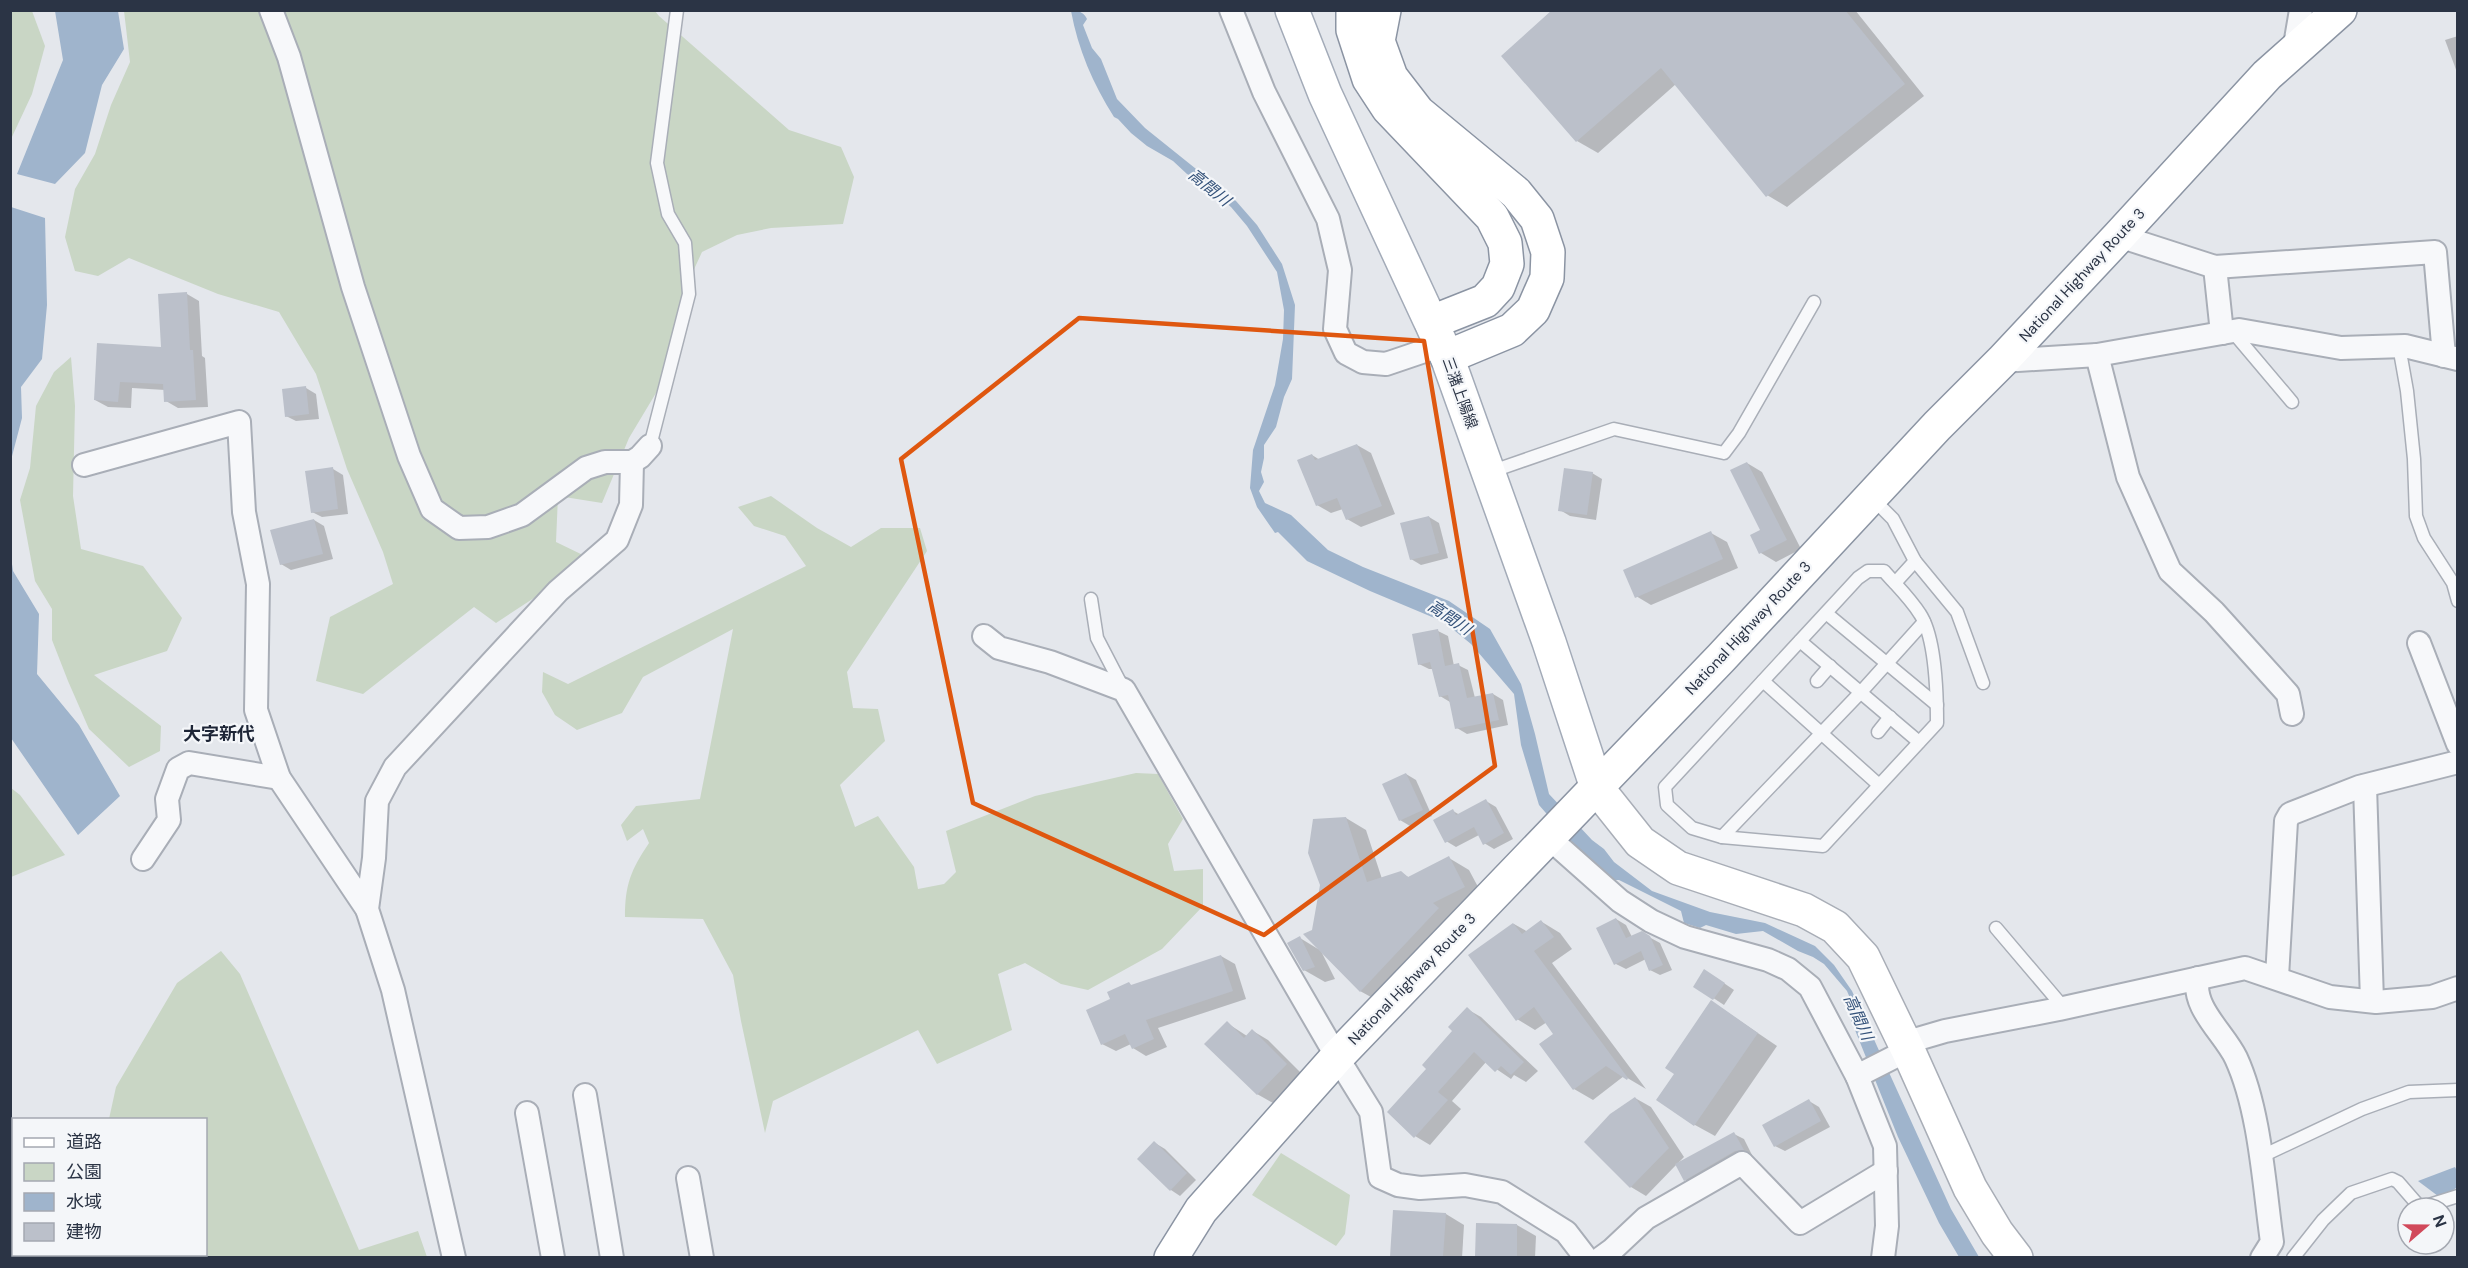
<svg xmlns="http://www.w3.org/2000/svg" width="2468" height="1268" viewBox="0 0 2468 1268" font-family="'DM Sans','Noto Sans JP',sans-serif">
	<style>
		.green { fill: #c9d6c5 }
		.water { fill: #9fb4cc }
		.shadow { fill: #0003 }
		.building { fill: #bbc0ca }
		.lines { fill: none; stroke-linecap: round; stroke-linejoin: round }
		.lane-casing { stroke: #a9aeb7; stroke-width: 15 }
		.street-casing { stroke: #a9aeb7; stroke-width: 26 }
		.secondary-casing { stroke: #a9aeb7; stroke-width: 36 }
		.primary-casing { stroke: #a3abb8; stroke-width: 36 }
		.highway-casing { stroke: #8b94a3; stroke-width: 36 }
		.lane { stroke: #f7f8fa; stroke-width: 12 }
		.street { stroke: #f7f8fa; stroke-width: 22 }
		.secondary { stroke: #fff; stroke-width: 33 }
		.primary { stroke: #fff; stroke-width: 33 }
		.highway { stroke: #fff; stroke-width: 33 }
		.marked { fill: none; stroke: #df570f; stroke-width: 4.5; stroke-linejoin: round }
		.labels { text-anchor: middle; stroke-width: 4.5; stroke-linejoin: round; paint-order: stroke }
		.street-label { font-size: 15px; fill: #2b3445; stroke: #f4f6f9 }
		.water-label { font-size: 16px; font-style: italic; fill: #34527a; stroke: #f4f6f9 }
		.quarter-label { font-size: 18px; font-weight: bold; fill: #1d2536; stroke: #f4f6f9 }
	</style>
	<rect width="100%" height="100%" fill="#e4e7ec"/>
	<g class="green">
		<polygon points="11,10 32,11 45,46 32,94 11,139"/>
		<polygon points="124,11 655,11 659,16 789,130 841,147 854,177 843,224 771,228 737,235 702,252 684,291 662,383 629,438 602,503 558,496 556,542 587,557 534,598 496,623 474,607 363,694 316,681 330,617 393,584 383,552 347,469 316,374 279,312 218,294 129,258 98,276 75,271 65,237 75,189 95,154 111,105 130,62"/>
		<polygon points="71,357 75,406 73,496 81,549 143,566 182,618 167,651 94,675 161,726 160,751 129,767 89,729 68,681 52,640 52,609 35,581 20,500 30,468 36,406 54,372"/>
		<path d="M771,496L817,528L851,547L881,528H920L927,551L847,672L853,708L878,709L885,741L840,785L855,827L878,816L914,867L918,889L944,884L956,872L946,831L1035,796L1136,773L1158,774L1183,819L1168,844L1174,871L1203,869V906L1162,949L1088,990L1061,984L1025,963L998,974L1012,1030L937,1064L918,1030L773,1101L765,1133L741,1021L733,975L703,919L625,917C625,884 631,870 649,843L643,829L627,841L621,825L636,806L700,799L733,629L643,677L622,713L577,730L555,715L542,692L543,672L568,684L806,566L785,536L754,526L738,507Z"/>
		<polygon points="11,788 20,795 65,855 11,877"/>
		<polygon points="221,951 240,974 359,1250 418,1231 427,1257 139,1257 138,1255 206,1254 206,1120 109,1119 116,1087 177,983"/>
		<polygon points="1281,1153 1350,1195 1345,1234 1336,1246 1252,1195"/>
	</g>
	<g class="water">
		<polygon points="55,11 118,11 124,49 102,85 85,153 55,184 17,174 63,60"/>
		<path d="M1071,11C1077,10 1084,12 1087,19L1083,25L1092,48L1101,59L1117,99L1145,128L1236,201L1257,225L1282,264L1295,305L1292,379L1284,397L1276,427L1264,445V458L1261,472L1264,482L1259,491L1265,503L1291,515L1328,550L1363,567L1449,601L1490,629L1521,684L1535,734L1549,794L1592,840L1604,849L1614,862L1652,891L1710,912L1765,923L1815,946L1834,965L1852,991L1951,1209L1979,1257H1959L1939,1223L1898,1137L1849,1015L1853,1005L1847,991L1824,964L1813,957L1798,951L1763,931L1736,934L1706,925L1700,928L1684,923L1681,911L1619,880H1608L1577,849L1539,805L1521,745L1514,694L1471,644L1444,622L1370,591L1307,561L1278,532L1275,533L1257,507L1250,488L1253,450L1275,385L1283,339L1284,310L1277,272L1247,226L1231,207L1197,179L1187,174L1173,161L1147,146L1131,133L1118,119L1114,117C1093,84 1078,49 1071,11Z"/>
		<polygon points="11,207 45,218 47,305 42,359 21,387 22,418 11,460"/>
		<polygon points="10,550 13,571 39,614 37,674 79,725 120,796 78,835 11,738"/>
		<polygon points="2455,1167 2457,1171 2457,1187 2451,1192 2438,1196 2418,1181"/>
	</g>
	<g class="shadow">
		<polygon points="1555,10 1855,10 1924,96 1787,207 1767,195 1676,84 1598,153 1577,141 1503,56"/>
		<polygon points="2458,36 2458,75 2445,40"/>
		<polygon points="187,294 199,301 202,356 205,358 208,407 178,408 166,401 165,390 132,388 131,408 108,407 95,400 162,348"/>
		<polygon points="306,388 316,394 319,419 296,421 286,416"/>
		<polygon points="1357,445 1371,453 1395,514 1361,527 1347,519 1343,509 1331,513 1317,505 1312,455 1320,460"/>
		<polygon points="1747,463 1762,472 1801,549 1776,562 1761,553 1762,531"/>
		<polygon points="333,469 343,475 348,514 322,517 312,512"/>
		<polygon points="1592,473 1602,479 1596,520 1570,516 1560,510"/>
		<polygon points="1429,517 1439,523 1448,558 1421,565 1411,559"/>
		<polygon points="314,520 324,526 333,559 291,570 281,564"/>
		<polygon points="1711,533 1727,542 1738,568 1651,605 1636,596"/>
		<polygon points="1438,631 1448,636 1454,666 1458,665 1468,670 1475,698 1493,694 1503,700 1508,725 1467,734 1457,728 1450,702 1440,696 1433,669 1429,669 1419,664"/>
		<polygon points="1406,774 1416,780 1432,816 1410,826 1400,820"/>
		<polygon points="1486,801 1496,807 1513,839 1494,849 1484,843 1479,835 1456,847 1446,841 1453,811 1460,815"/>
		<polygon points="1346,818 1366,830 1382,879 1401,873 1410,878 1449,858 1469,870 1484,898 1380,1002 1360,991 1321,951 1335,979 1325,982 1304,970 1300,938 1318,949 1313,931"/>
		<polygon points="1616,919 1626,925 1632,937 1649,937 1660,943 1672,970 1660,975 1650,970 1646,959 1626,969 1616,964"/>
		<polygon points="1542,922 1560,933 1572,949 1552,963 1646,1089 1624,1076 1593,1100 1574,1089 1555,1034 1547,1022 1535,1030 1517,1019 1514,924 1528,932"/>
		<polygon points="1221,956 1235,964 1246,999 1158,1028 1167,1047 1146,1056 1133,1048 1131,1044 1116,1051 1102,1044 1112,1000 1129,984 1133,986"/>
		<polygon points="1715,977 1734,990 1724,1005 1695,986"/>
		<polygon points="1712,1002 1777,1046 1715,1136 1695,1125 1676,1074"/>
		<polygon points="1467,1009 1481,1017 1538,1071 1526,1082 1514,1075 1511,1079 1486,1062 1452,1101 1461,1109 1430,1145 1415,1136 1428,1069"/>
		<polygon points="1227,1023 1247,1036 1253,1031 1268,1040 1301,1073 1273,1103 1257,1094"/>
		<polygon points="1635,1098 1651,1107 1684,1157 1678,1163 1734,1134 1744,1139 1752,1155 1746,1156 1695,1185 1685,1179 1677,1164 1646,1196 1631,1187"/>
		<polygon points="1809,1101 1819,1107 1830,1127 1785,1151 1775,1146"/>
		<polygon points="1155,1143 1165,1149 1196,1180 1180,1196 1171,1190"/>
		<polygon points="1394,1211 1446,1214 1464,1225 1462,1258 1391,1258"/>
		<polygon points="1478,1224 1517,1225 1536,1236 1535,1258 1477,1258"/>
	</g>
	<g class="building">
		<polygon points="1552,10 1845,10 1905,84 1766,197 1661,68 1576,142 1501,56"/>
		<polygon points="187,292 190,350 193,350 196,400 164,402 163,384 120,382 118,402 94,400 97,343 161,347 158,294"/>
		<polygon points="306,386 309,414 285,417 282,389"/>
		<polygon points="1357,444 1382,506 1346,520 1337,498 1316,506 1297,460 1312,454 1315,460"/>
		<polygon points="1747,462 1787,540 1759,554 1750,535 1760,530 1730,470"/>
		<polygon points="333,467 338,509 311,513 305,471"/>
		<polygon points="1564,468 1593,472 1587,515 1558,511"/>
		<polygon points="1429,516 1439,553 1410,560 1400,523"/>
		<polygon points="314,519 323,554 280,565 270,530"/>
		<polygon points="1711,531 1723,559 1635,598 1623,570"/>
		<polygon points="1438,629 1445,666 1459,663 1467,698 1493,693 1499,720 1455,729 1448,695 1439,697 1430,662 1418,665 1412,634"/>
		<polygon points="1406,773 1423,810 1399,821 1382,784"/>
		<polygon points="1486,799 1504,833 1483,845 1474,827 1445,843 1433,820 1453,809 1456,815"/>
		<polygon points="1346,817 1367,882 1401,871 1408,877 1449,856 1465,887 1433,903 1439,908 1360,992 1303,934 1312,930 1320,885 1308,853 1313,819"/>
		<polygon points="1616,918 1626,938 1642,931 1650,936 1663,965 1649,971 1641,951 1614,965 1596,928"/>
		<polygon points="1541,920 1554,937 1534,951 1628,1078 1627,1080 1606,1066 1573,1090 1539,1044 1553,1034 1534,1007 1516,1021 1468,955 1513,923 1522,934"/>
		<polygon points="1300,936 1315,967 1303,971 1287,943"/>
		<polygon points="1221,955 1233,991 1146,1020 1154,1039 1132,1049 1125,1034 1101,1045 1086,1010 1110,999 1107,992 1129,982 1131,985"/>
		<polygon points="1704,969 1725,983 1713,1000 1693,987"/>
		<polygon points="1711,1000 1758,1033 1694,1126 1656,1100 1674,1074 1665,1068"/>
		<polygon points="1467,1007 1524,1062 1511,1075 1501,1066 1495,1072 1474,1052 1438,1092 1448,1100 1414,1138 1387,1112 1426,1069 1422,1065 1452,1031 1448,1027"/>
		<polygon points="1227,1021 1244,1038 1252,1029 1287,1064 1257,1095 1204,1044"/>
		<polygon points="1635,1097 1669,1148 1630,1188 1584,1142 1610,1114"/>
		<polygon points="1809,1099 1821,1121 1774,1147 1762,1125"/>
		<polygon points="1734,1132 1744,1150 1735,1151 1684,1181 1675,1164"/>
		<polygon points="1154,1141 1187,1173 1170,1191 1137,1159"/>
		<polygon points="1393,1210 1446,1213 1443,1257 1390,1257"/>
		<polygon points="1476,1223 1517,1224 1517,1257 1475,1257"/>
	</g>
	<g class="lines">
		<g class="lane-casing">
			<g id="lane">
				<polyline points="2232,331 2292,402"/>
				<polyline points="2399,346 2407,391 2414,459 2416,516 2424,538 2453,583 2458,601"/>
				<polyline points="650,446 689,294 685,243 668,214 657,163 677,10"/>
				<polyline points="1490,472 1614,429 1724,453 1739,433 1814,302"/>
				<polyline points="1871,497 1893,519 1915,561 1957,612 1983,683"/>
				<path d="M1868,571H1884C1896,585 1910,598 1920,614C1936,638 1937,694 1937,723L1823,846L1722,837L1692,828L1667,805L1665,787L1858,578Z"/>
				<polyline points="1895,583 1915,561"/>
				<polyline points="1091,599 1097,638 1124,690"/>
				<polyline points="1826,613 1937,705"/>
				<polyline points="1800,641 1919,742"/>
				<polyline points="1763,681 1879,785"/>
				<polyline points="1817,681 1830,666"/>
				<polyline points="1878,732 1890,717"/>
				<polyline points="1722,837 1861,692 1924,622"/>
				<polyline points="1996,928 2064,1008"/>
				<polyline points="2260,1157 2362,1109 2409,1092 2458,1090"/>
				<polyline points="2293,1258 2323,1220 2351,1193 2392,1179 2398,1182 2418,1205 2426,1206 2458,1196"/>
			</g>
		</g>
		<g class="street-casing">
			<g id="street">
				<polyline points="271,10 289,57 353,287 409,456 432,509 459,528 488,527 522,515 586,468 605,462 632,462 640,457 650,446"/>
				<polyline points="1231,10 1264,92 1328,219 1340,270 1335,329 1346,353 1363,362 1386,364 1442,345"/>
				<polyline points="2294,51 2301,10"/>
				<polyline points="2119,236 2215,267 2435,252 2444,356"/>
				<polyline points="2215,267 2222,333"/>
				<polyline points="2097,355 2128,477 2170,571 2214,612 2288,694 2292,714"/>
				<polyline points="2002,361 2097,355 2239,330 2341,348 2405,346 2458,359"/>
				<polyline points="84,465 239,422 244,512 258,584 256,710 279,778 367,909"/>
				<polyline points="984,636 999,648 1050,662 1124,690 1337,1057 1371,1112 1380,1177 1398,1185 1420,1188 1465,1185 1502,1192 1566,1232 1586,1258"/>
				<polyline points="2419,643 2458,744"/>
				<polyline points="2365,786 2372,1001"/>
				<polyline points="1549,838 1620,901 1651,921 1685,937 1768,960 1788,969 1810,987 1857,1076 1885,1146 1887,1226 1883,1258"/>
				<polyline points="143,859 169,820 167,799 178,769 189,763 279,778"/>
				<polyline points="2277,977 2286,821 2290,814 2359,787 2458,762"/>
				<path d="M2198,978C2191,1007 2224,1033 2236,1058C2260,1110 2264,1185 2272,1242L2262,1258"/>
				<polyline points="1904,1043 1945,1031 2059,1009 2245,968 2330,997 2376,1002 2432,997 2458,988"/>
				<polyline points="1857,1076 1908,1050"/>
				<polyline points="585,1095 612,1258"/>
				<polyline points="527,1113 553,1258"/>
				<polyline points="688,1178 702,1258"/>
				<polyline points="454,1258 393,990 367,909 374,858 377,801 395,767 558,591 617,540 631,505 632,462"/>
				<polyline points="1601,1258 1612,1250 1646,1218 1742,1163 1800,1223 1886,1171"/>
			</g>
		</g>
		<g class="secondary-casing">
			<polyline id="secondary" points="1597,788 1640,842 1678,868 1804,910 1835,927 1863,957 1908,1050 1970,1188 1997,1233 2016,1258"/>
		</g>
		<g class="primary-casing">
			<polyline id="primary" points="1292,10 1325,94 1447,357 1549,642 1597,788"/>
		</g>
		<g class="highway-casing">
			<g id="highway">
				<polyline points="1353,10 1353,30 1369,79 1388,108 1492,217 1505,243 1507,264 1498,287 1485,301 1432,322"/>
				<polyline points="1384,10 1378,41 1391,77 1418,112 1516,193 1537,219 1548,252 1547,278 1533,310 1512,330 1447,357"/>
				<polyline points="1171,1258 1201,1210 1337,1057 1721,658 1937,426 2002,361 2119,236 2267,75 2340,10"/>
			</g>
		</g>
		<use href="#lane" class="lane"/>
		<use href="#street" class="street"/>
		<use href="#secondary" class="secondary"/>
		<use href="#primary" class="primary"/>
		<use href="#highway" class="highway"/>
	</g>
	<path class="marked" d="M1079,318L1424,341L1495,766L1264,935L973,803L901,459Z"/>
	<g class="labels">
		<g class="street-label">
			<text transform="translate(2082 275) rotate(-47)" y="5">National Highway Route 3</text>
			<text transform="translate(1460 393) rotate(70)" y="5">三潴上陽線</text>
			<text transform="translate(1748 628) rotate(-47)" y="5">National Highway Route 3</text>
			<text transform="translate(1412 979) rotate(-46)" y="5">National Highway Route 3</text>
		</g>
		<g class="water-label">
			<text transform="translate(1210 187) rotate(39)" y="6">高間川</text>
			<text transform="translate(1450 617) rotate(34)" y="6">高間川</text>
			<text transform="translate(1859 1017) rotate(66)" y="6">高間川</text>
		</g>
		<g class="quarter-label">
			<text x="219" y="740">大字新代</text>
		</g>
	</g>
	<rect width="2468" height="1268" fill="none" stroke="#2b3445" stroke-width="24"/>
	<rect x="12" y="1118" width="195" height="138" fill="#f4f6f9" stroke="#a4a8b1" stroke-width="1.5"/>
	<rect x="24" y="1138" width="30" height="9" fill="#ffffff" stroke="#a4a8b1" stroke-width="1.5"/>
	<text x="66" y="1148" font-size="18" fill="#2b3445">道路</text>
	<rect x="24" y="1163" width="30" height="18" fill="#c9d6c5" stroke="#a4a8b1" stroke-width="1.5"/>
	<text x="66" y="1178" font-size="18" fill="#2b3445">公園</text>
	<rect x="24" y="1193" width="30" height="18" fill="#9fb4cc" stroke="#a4a8b1" stroke-width="1.5"/>
	<text x="66" y="1208" font-size="18" fill="#2b3445">水域</text>
	<rect x="24" y="1223" width="30" height="18" fill="#bbc0ca" stroke="#a4a8b1" stroke-width="1.5"/>
	<text x="66" y="1238" font-size="18" fill="#2b3445">建物</text>
	<g transform="translate(2426 1226) rotate(70)"><circle r="28" fill="#f4f6f9" stroke="#a4a8b1" stroke-width="1.5"/>
	<path d="M0-4.5L10 22L0 15L-10 22Z" fill="#d1495b"/>
	<text y="-9" font-size="16" font-weight="bold" text-anchor="middle" fill="#2b3445">N</text>
	</g>
</svg>
